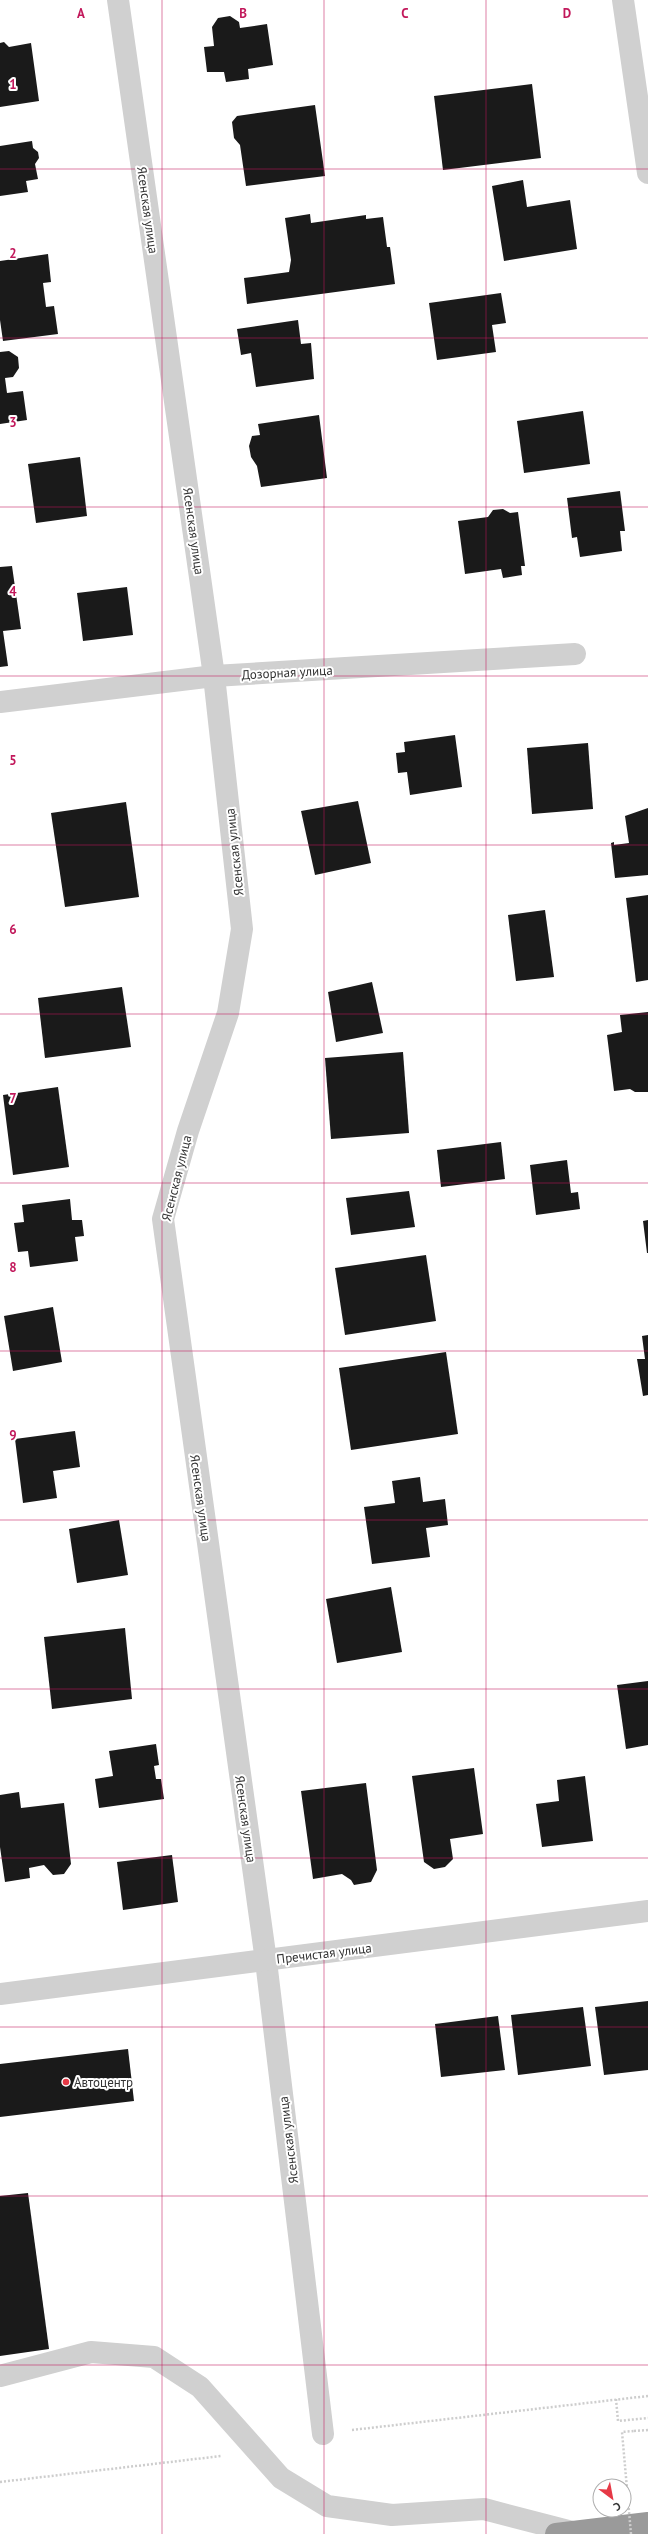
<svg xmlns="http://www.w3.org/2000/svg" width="648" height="2534" viewBox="0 0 648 2534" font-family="'PT Sans',sans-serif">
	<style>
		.building { fill: #1a1a1a }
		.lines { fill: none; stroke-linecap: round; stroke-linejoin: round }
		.path { stroke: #cdcdcd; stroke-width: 2.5; stroke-dasharray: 2 2; stroke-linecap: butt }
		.minor { stroke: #d0d0d0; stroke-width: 22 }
		.highway { stroke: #9a9a9a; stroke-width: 22 }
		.path-bridge { stroke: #cdcdcd; stroke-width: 2.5; stroke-dasharray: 2 2; stroke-linecap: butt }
		.grid { fill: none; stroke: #c2185b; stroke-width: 1; stroke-opacity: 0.55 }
		.poi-dot { fill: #e63946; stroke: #fff; stroke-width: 1.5 }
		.labels { text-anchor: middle; stroke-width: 4; stroke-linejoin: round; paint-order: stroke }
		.street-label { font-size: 13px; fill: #333; stroke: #fff }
		.poi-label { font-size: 13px; fill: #333; stroke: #fff; text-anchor: start }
		.grid-label { font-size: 13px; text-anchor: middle; font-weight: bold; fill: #c2185b; stroke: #fff; stroke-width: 4; stroke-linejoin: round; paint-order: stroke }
	</style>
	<rect width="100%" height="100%" fill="#fff"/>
	<g class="building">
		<polygon points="230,16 239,22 240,28 267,24 273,65 248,69 249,79 226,82 224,72 207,72 204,47 214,46 212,27 218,18"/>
		<polygon points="4,42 9,47 31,43 39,101 0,107 0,43"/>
		<polygon points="532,84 541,158 443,170 434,96"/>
		<polygon points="315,105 325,176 246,186 240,145 234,138 232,122 237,116"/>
		<polygon points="32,141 33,148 38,152 39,158 35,164 38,179 26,181 28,192 0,196 0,146"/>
		<polygon points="523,180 527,207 570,200 577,249 504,261 492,186"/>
		<polygon points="310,214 311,223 366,215 366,219 383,217 387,247 390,247 395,284 247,304 244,278 289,272 291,260 285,218"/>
		<polygon points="48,254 51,282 43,283 46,307 54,306 58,334 3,341 0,320 0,261"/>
		<polygon points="501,293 506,323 492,325 496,352 437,360 429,303"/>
		<polygon points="298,320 301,344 311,343 314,379 256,387 251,353 241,355 237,329"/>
		<polygon points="9,351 18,357 19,368 13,377 5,378 7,393 23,391 27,420 0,424 0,352"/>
		<polygon points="583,411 590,464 524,473 517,421"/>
		<polygon points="319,415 327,478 261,487 257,466 251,457 249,446 252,436 260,435 258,424"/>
		<polygon points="80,457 87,516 36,523 28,464"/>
		<polygon points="620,491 625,531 620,531 622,551 580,557 577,537 572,538 567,498"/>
		<polygon points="503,509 510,513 518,512 525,566 521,566 522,575 503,578 501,569 465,574 458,521 488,517 493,510"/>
		<polygon points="12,566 21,629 3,631 8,666 0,667 0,567"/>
		<polygon points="127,587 133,635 83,641 77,593"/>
		<polygon points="455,735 462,787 410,795 407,772 398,773 396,753 405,752 404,742"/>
		<polygon points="588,743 593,809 532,814 527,748"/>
		<polygon points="358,801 371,863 315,875 301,811"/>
		<polygon points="126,802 139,897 65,907 51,813"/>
		<polygon points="648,808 648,875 615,878 611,843 614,842 614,845 629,843 625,816"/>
		<polygon points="648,895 648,980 636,982 626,898"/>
		<polygon points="545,910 554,977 516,981 508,915"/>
		<polygon points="372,982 383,1033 336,1042 328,992"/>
		<polygon points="122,987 131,1047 45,1058 38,998"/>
		<polygon points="648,1012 648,1092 635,1092 630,1089 614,1091 607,1035 622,1032 620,1015"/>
		<polygon points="403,1052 409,1133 331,1139 325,1058"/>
		<polygon points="58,1087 69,1167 13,1175 3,1095"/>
		<polygon points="501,1142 505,1179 441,1187 437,1150"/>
		<polygon points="567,1160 571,1193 578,1192 580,1209 536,1215 530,1165"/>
		<polygon points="409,1191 415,1227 351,1235 346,1198"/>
		<polygon points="70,1199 72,1220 82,1220 84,1236 75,1237 78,1261 30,1267 28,1251 18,1252 14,1223 24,1222 22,1205"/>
		<polygon points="648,1220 648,1253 647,1253 643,1221"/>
		<polygon points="426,1255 436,1321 345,1335 335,1268"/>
		<polygon points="53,1307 62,1362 13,1371 4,1316"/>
		<polygon points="648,1335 648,1395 643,1396 637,1359 645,1359 642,1336"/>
		<polygon points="446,1352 458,1434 351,1450 339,1368"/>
		<polygon points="75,1431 80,1467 53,1471 57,1498 23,1503 15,1439"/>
		<polygon points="420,1477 423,1502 445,1499 448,1525 426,1528 430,1557 372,1564 364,1507 395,1503 392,1481"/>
		<polygon points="119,1520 128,1575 77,1583 69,1529"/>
		<polygon points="391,1587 402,1652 337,1663 326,1599"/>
		<polygon points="125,1628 132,1699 52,1709 44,1637"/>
		<polygon points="648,1681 648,1745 626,1749 617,1685"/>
		<polygon points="156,1744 159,1765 154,1766 156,1779 161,1779 164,1799 99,1808 95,1779 113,1776 109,1751"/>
		<polygon points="474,1768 483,1834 450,1839 453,1859 445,1867 434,1869 424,1862 412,1776"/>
		<polygon points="585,1776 593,1841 542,1847 536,1804 559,1801 557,1780"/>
		<polygon points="366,1783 377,1870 371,1882 354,1885 351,1880 342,1874 313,1879 301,1791"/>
		<polygon points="19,1792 21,1808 64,1803 71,1864 64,1874 53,1875 44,1865 29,1868 30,1878 5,1882 0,1847 0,1795"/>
		<polygon points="172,1855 178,1902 123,1910 117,1862"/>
		<polygon points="648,2001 648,2070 604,2075 595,2007"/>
		<polygon points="583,2007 591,2066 518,2075 511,2015"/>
		<polygon points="498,2016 505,2070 441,2077 435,2024"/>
		<polygon points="128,2049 134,2101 0,2117 0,2064"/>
		<polygon points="28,2193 49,2349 0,2356 0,2196"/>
	</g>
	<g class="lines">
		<g class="path">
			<polyline points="616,2399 618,2421 648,2418"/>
			<polyline points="352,2430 648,2396"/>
			<polyline points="634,2431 648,2430"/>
			<polyline points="0,2482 221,2456"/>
		</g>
		<g class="minor">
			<polyline points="118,0 214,676 242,929 228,1013 188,1131 163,1219 266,1961 323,2434"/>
			<polyline points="623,0 648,173"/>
			<polyline points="0,702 214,676 575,654"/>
			<polyline points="0,1994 648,1911"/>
			<polyline points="0,2376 91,2352 154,2357 200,2387 281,2478 327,2506 392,2515 484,2509 572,2532"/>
		</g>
		<polyline class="highway" points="556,2534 648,2523"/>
		<polyline class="path-bridge" points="631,2534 622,2432 634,2431"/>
	</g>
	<path class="grid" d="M162,0V2534M324,0V2534M486,0V2534M0,169H648M0,338H648M0,507H648M0,676H648M0,845H648M0,1014H648M0,1183H648M0,1351H648M0,1520H648M0,1689H648M0,1858H648M0,2027H648M0,2196H648M0,2365H648"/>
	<circle class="poi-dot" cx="66" cy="2082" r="4"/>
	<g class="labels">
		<g class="street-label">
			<text transform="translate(148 210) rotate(82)" y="5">Ясенская улица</text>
			<text transform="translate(194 531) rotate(82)" y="5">Ясенская улица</text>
			<text transform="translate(287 672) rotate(-3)" y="5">Дозорная улица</text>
			<text transform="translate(234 852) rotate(-96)" y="5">Ясенская улица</text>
			<text transform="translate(176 1178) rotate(-76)" y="5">Ясенская улица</text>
			<text transform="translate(201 1498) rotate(82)" y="5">Ясенская улица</text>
			<text transform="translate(246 1819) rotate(82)" y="5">Ясенская улица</text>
			<text transform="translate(324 1953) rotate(-7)" y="5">Пречистая улица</text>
			<text transform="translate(288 2140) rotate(-97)" y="5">Ясенская улица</text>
		</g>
		<g class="poi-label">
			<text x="74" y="2087">Автоцентр</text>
		</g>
	</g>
	<g class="grid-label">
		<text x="81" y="18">A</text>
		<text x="243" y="18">B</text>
		<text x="405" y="18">C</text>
		<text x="567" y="18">D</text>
		<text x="13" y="89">1</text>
		<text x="13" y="258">2</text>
		<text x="13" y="427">3</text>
		<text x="13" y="596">4</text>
		<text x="13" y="765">5</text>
		<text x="13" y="934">6</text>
		<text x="13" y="1103">7</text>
		<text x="13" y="1272">8</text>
		<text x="13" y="1440">9</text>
	</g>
	<g transform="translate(612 2498) rotate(148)"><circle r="19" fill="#ffffff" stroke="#adadad"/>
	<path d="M0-3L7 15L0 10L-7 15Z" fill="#e63946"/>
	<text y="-6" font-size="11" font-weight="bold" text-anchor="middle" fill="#333333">С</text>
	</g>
</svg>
